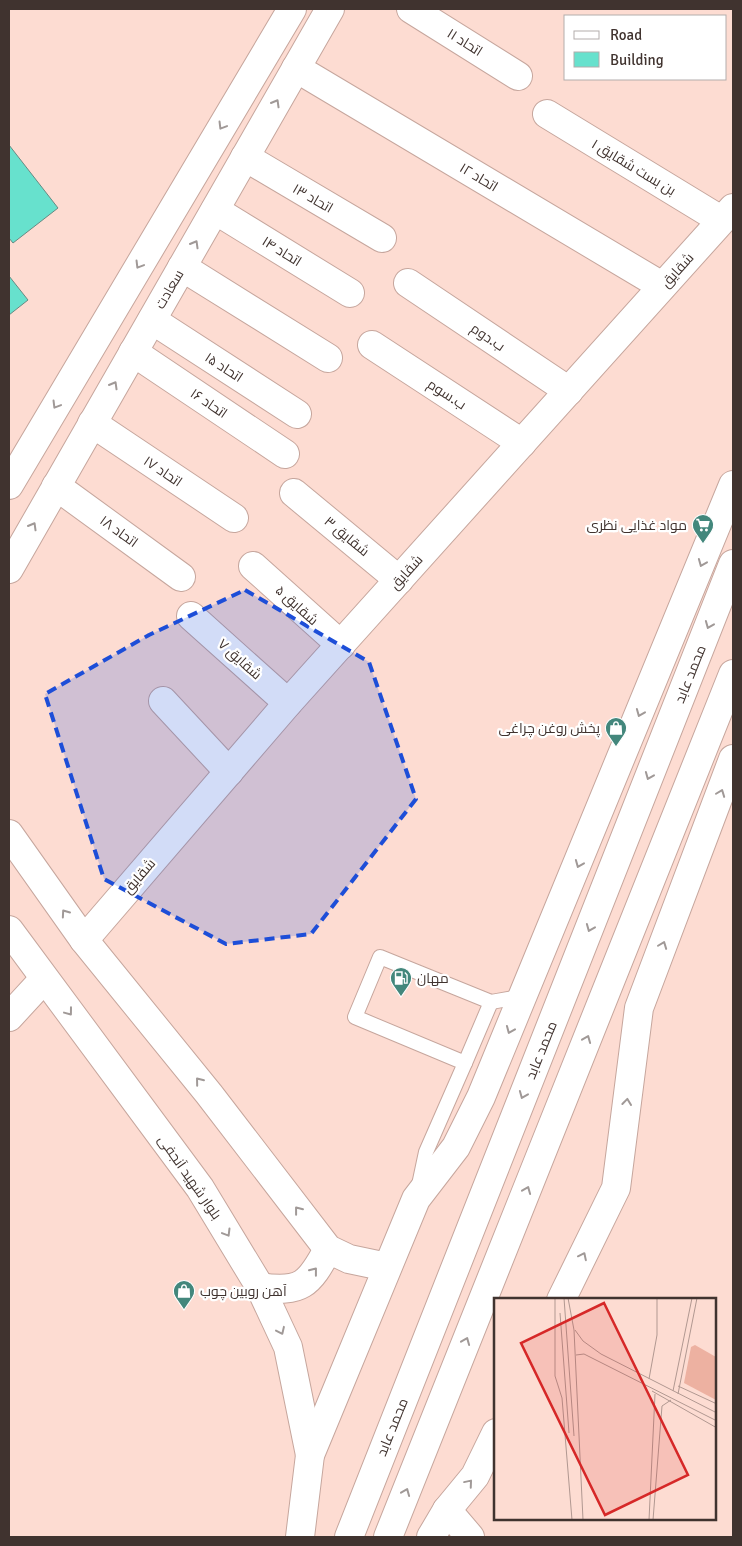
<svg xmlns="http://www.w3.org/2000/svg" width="742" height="1546" viewBox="0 0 742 1546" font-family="Signika,Cairo,sans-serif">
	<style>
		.building { fill: #67e1cd; stroke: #678a83 }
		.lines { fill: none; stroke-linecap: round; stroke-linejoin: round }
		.lane-casing { stroke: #c6a69d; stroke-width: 16 }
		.street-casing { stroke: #c6a69d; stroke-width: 30 }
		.secondary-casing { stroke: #c6a69d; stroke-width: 30 }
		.primary-casing { stroke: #c6a69d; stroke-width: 30 }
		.lane { stroke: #fff; stroke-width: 14 }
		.street { stroke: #fff; stroke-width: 28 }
		.secondary { stroke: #fff; stroke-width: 28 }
		.primary { stroke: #fff; stroke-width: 28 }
		.oneway { stroke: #a09997 }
		.marked { fill: #1d4ed8; fill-opacity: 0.2; stroke: #1d4ed8; stroke-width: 4; stroke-dasharray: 10 6; stroke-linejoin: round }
		.labels { text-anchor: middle; stroke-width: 4.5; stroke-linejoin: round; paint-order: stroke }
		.street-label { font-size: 14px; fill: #40332f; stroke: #fff }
		.poi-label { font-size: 14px; fill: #40332f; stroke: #fff; text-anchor: end }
		.inset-road { fill: none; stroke: #b19891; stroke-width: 1 }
		.view { fill: #d62828; fill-opacity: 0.15; stroke: #d62828; stroke-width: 2.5 }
		.inset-edge { fill: none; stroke: #40332f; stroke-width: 2.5 }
	</style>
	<rect width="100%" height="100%" fill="#fddcd2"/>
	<g class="building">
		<polygon points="9,145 58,208 13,243 9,238"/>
		<polygon points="9,276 28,300 9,315"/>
	</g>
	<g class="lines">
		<g class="lane-casing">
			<g id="lane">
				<polyline points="465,1063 491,1002"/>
				<polyline points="419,1185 426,1152 465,1063 355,1017 380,957 491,1002 524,996"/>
			</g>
		</g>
		<g class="street-casing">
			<g id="street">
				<polyline points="411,9 518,76"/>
				<polyline points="296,68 662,286"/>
				<polyline points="547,114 721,220"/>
				<polyline points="245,157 382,238"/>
				<polyline points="215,210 350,293"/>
				<polyline points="182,267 328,358"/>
				<polyline points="408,283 569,391"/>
				<polyline points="152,320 297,414"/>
				<polyline points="372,345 522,443"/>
				<polyline points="133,352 285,454"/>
				<polyline points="92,423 234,518"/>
				<polyline points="56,486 181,577"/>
				<polyline points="294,493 399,580"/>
				<polyline points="253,566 341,645"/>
				<polyline points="191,616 288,703"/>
				<polyline points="163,701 229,772"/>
				<polyline points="84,940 288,703 733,208"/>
				<polyline points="9,1017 44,979"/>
				<polyline points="447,1510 470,1537"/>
			</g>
		</g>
		<g class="secondary-casing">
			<g id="secondary">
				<polyline points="9,485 292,9"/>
				<polyline points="9,569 330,9"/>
				<polyline points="561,1300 616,1188 639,1008 733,759"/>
				<polyline points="300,1537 310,1455 416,1199 456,1147 481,1097 733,485"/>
				<polyline points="431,1537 447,1510 475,1476 496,1433"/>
			</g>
		</g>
		<g class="primary-casing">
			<g id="primary">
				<polyline points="9,834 84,940 209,1094 328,1249 349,1259 387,1267"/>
				<polyline points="9,930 200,1188 260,1287 288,1347 310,1455"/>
				<path d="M260,1287C301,1293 309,1285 328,1249"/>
				<polyline points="349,1537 733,564"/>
				<polyline points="388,1537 733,674"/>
			</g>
		</g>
		<use href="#lane" class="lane"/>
		<use href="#street" class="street"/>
		<use href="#secondary" class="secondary"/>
		<use href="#primary" class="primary"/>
	</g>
	<defs><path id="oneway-chevron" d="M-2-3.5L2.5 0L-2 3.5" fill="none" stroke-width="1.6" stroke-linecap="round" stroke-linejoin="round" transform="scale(1.25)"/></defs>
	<g class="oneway">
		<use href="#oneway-chevron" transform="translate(276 103) rotate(-60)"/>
		<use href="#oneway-chevron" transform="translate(222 126) rotate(121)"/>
		<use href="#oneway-chevron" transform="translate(195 244) rotate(-60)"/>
		<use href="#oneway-chevron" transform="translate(139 265) rotate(121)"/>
		<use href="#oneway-chevron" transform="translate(114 385) rotate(-60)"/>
		<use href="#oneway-chevron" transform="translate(56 405) rotate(121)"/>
		<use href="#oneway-chevron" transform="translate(33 526) rotate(-60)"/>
		<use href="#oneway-chevron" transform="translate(702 563) rotate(112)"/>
		<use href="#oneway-chevron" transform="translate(709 625) rotate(112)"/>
		<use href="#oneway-chevron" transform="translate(640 713) rotate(112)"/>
		<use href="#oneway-chevron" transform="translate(649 776) rotate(112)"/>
		<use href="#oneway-chevron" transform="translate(721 793) rotate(-69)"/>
		<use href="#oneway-chevron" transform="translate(579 864) rotate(112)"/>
		<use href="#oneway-chevron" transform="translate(65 913) rotate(-125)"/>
		<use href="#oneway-chevron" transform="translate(590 928) rotate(112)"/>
		<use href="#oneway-chevron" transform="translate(663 945) rotate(-69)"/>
		<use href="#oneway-chevron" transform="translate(69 1012) rotate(53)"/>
		<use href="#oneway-chevron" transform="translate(510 1030) rotate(113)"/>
		<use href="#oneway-chevron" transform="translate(587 1039) rotate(-68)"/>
		<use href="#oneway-chevron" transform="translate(199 1081) rotate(-129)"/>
		<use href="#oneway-chevron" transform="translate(523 1095) rotate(112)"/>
		<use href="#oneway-chevron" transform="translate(627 1102) rotate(-83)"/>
		<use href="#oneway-chevron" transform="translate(527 1190) rotate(-68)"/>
		<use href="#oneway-chevron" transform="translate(298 1210) rotate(-128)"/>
		<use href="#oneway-chevron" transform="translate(227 1233) rotate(59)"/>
		<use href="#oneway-chevron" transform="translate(583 1256) rotate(-64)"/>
		<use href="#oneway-chevron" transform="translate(314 1271) rotate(-52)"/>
		<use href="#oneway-chevron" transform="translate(281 1331) rotate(65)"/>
		<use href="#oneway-chevron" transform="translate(466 1341) rotate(-68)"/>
		<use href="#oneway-chevron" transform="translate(469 1483) rotate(-50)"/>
		<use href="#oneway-chevron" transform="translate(406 1492) rotate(-68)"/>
	</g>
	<path class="marked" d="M245,590L369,662L416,799L311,934L226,944L104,879L45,694L149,635Z"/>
	<defs>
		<g id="supermarket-pin" transform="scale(1.125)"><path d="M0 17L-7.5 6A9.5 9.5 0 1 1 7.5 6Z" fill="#43877c" stroke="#fff"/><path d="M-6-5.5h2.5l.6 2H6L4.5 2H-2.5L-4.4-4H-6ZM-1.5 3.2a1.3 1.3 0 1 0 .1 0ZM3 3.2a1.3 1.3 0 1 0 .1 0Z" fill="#fff"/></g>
		<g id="shop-pin" transform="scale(1.125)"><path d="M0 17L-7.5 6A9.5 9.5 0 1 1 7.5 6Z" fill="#43877c" stroke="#fff"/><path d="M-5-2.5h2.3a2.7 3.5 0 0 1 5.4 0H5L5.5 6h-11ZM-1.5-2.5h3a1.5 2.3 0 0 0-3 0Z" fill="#fff"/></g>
		<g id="fuel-pin" transform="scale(1.125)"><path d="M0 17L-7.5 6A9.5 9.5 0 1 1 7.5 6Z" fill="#43877c" stroke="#fff"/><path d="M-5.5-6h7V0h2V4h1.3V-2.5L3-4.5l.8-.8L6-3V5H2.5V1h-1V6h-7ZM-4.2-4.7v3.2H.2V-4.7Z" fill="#fff"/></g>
	</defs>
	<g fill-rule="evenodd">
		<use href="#supermarket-pin" x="703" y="525"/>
		<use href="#shop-pin" x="616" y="728"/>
		<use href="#fuel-pin" x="401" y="978"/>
		<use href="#shop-pin" x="184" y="1291"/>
	</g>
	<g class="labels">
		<g class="street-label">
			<text transform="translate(465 42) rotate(32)" y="5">اتحاد ۱۱</text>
			<text transform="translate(634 167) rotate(31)" y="5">بن بست شقایق ۱</text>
			<text transform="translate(479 177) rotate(31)" y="5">اتحاد ۱۲</text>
			<text transform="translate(313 198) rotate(30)" y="5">اتحاد ۱۳</text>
			<text transform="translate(282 251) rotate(32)" y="5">اتحاد ۱۴</text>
			<text transform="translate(677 270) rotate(-48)" y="5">شقایق</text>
			<text transform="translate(169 289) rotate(-60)" y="5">سعادت</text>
			<text transform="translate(488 337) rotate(34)" y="5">ب.دوم</text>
			<text transform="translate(224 367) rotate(33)" y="5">اتحاد ۱۵</text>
			<text transform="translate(447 394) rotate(33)" y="5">ب.سوم</text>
			<text transform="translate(209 403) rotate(34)" y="5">اتحاد ۱۶</text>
			<text transform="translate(163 471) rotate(34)" y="5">اتحاد ۱۷</text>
			<text transform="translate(119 531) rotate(36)" y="5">اتحاد ۱۸</text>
			<text transform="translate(347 536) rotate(40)" y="5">شقایق ۳</text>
			<text transform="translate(406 572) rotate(-48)" y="5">شقایق</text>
			<text transform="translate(297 605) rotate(42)" y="5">شقایق ۵</text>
			<text transform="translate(240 659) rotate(42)" y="5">شقایق ۷</text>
			<text transform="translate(690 674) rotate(-68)" y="5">محمد عابد</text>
			<text transform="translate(139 876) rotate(-49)" y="5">شقایق</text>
			<text transform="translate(541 1050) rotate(-68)" y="5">محمد عابد</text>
			<text transform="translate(190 1177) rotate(55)" y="5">بلوار شهید آنجفی</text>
			<text transform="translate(392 1427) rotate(-68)" y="5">محمد عابد</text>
		</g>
		<g class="poi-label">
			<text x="687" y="530">مواد غذایی نظری</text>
			<text x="600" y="733">پخش روغن چراغی</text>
			<text x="417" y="983" text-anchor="start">مهان</text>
			<text x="200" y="1296" text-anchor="start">آهن روبین چوب</text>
		</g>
	</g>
	<g transform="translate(494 1298)">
		<rect width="222" height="222" fill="#fddcd2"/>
		<path d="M201,47L222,59V102L190,85L197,49Z" fill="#edb1a1"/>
		<path class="inset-road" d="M61,0V78L68,100L78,222M70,0L80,138M74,0L80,32L89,222M66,15L75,135M81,32L89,43L107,56L223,115M82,57L90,56L223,123M155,81L163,37V0M184,88L223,106M158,93L223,130M179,93L198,0M184,96L203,0M155,222L161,96M159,222L168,108L177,102"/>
		<path class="view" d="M110,5L194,177L111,217L27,45Z"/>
		<rect width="222" height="222" class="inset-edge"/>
	</g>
	<rect width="742" height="1546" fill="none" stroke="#40332f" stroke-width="20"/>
	<rect x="564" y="15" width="162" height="65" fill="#ffffff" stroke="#b3adac"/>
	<rect x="574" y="31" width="25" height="8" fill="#ffffff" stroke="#b3adac"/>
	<text x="610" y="40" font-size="15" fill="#40332f">Road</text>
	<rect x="574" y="52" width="25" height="15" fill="#67e1cd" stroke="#b3adac"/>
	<text x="610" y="65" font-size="15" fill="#40332f">Building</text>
</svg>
